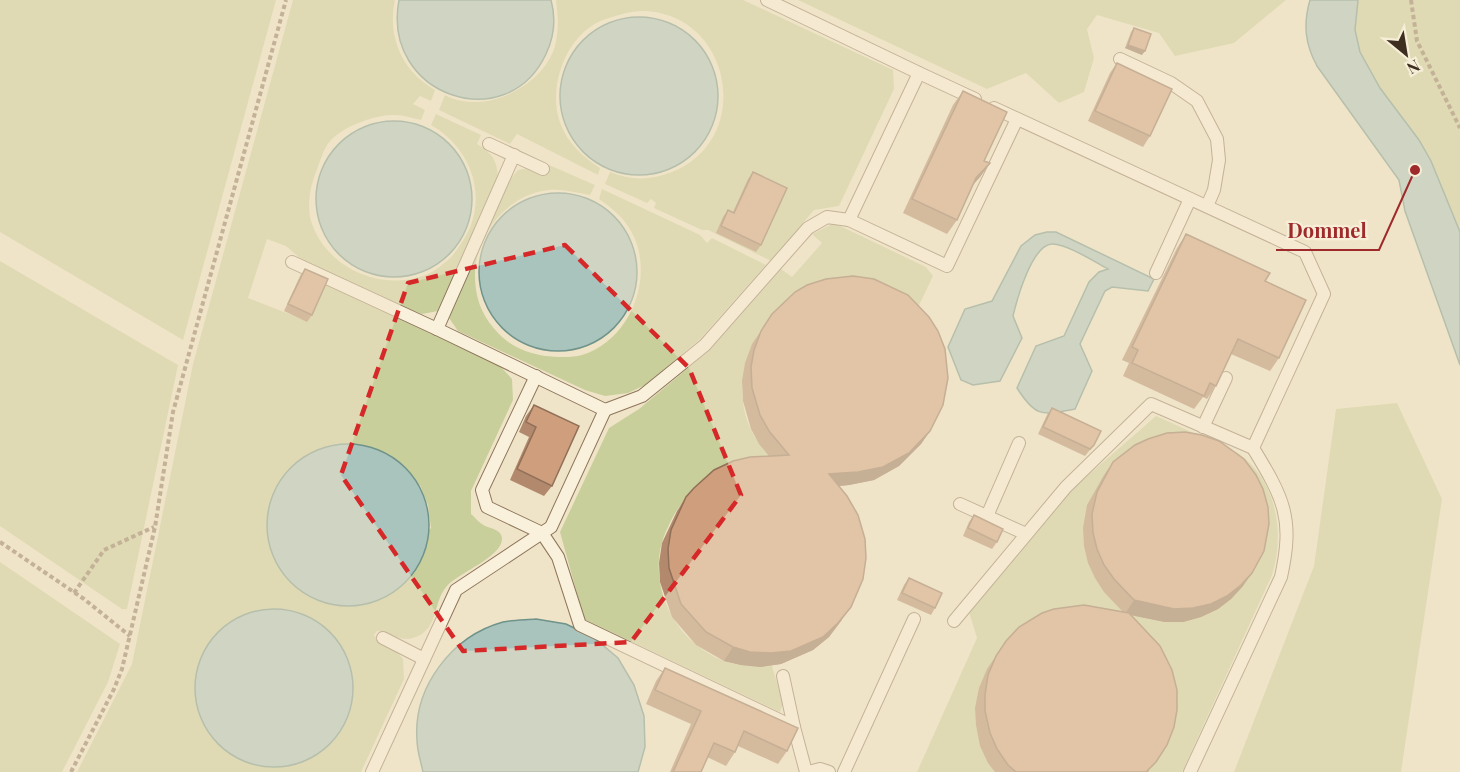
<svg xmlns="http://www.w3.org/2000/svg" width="1460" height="772" viewBox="0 0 1460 772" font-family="'Playfair Display',serif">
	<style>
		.green { fill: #c9cf9b; fill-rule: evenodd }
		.water { fill: #a9c4bc; stroke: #6f938a; stroke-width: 1.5 }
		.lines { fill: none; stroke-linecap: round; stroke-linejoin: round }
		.service-casing { stroke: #8d765c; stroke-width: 14 }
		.path { stroke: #8d765c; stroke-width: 4; stroke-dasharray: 4.5 3; stroke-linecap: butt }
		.service { stroke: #faf1dc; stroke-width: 12 }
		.wall { fill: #b2896c }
		.shaded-wall { fill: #916f58 }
		.building { fill: #cf9f7d; stroke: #916f58; stroke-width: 1.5 }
		.marked { fill: none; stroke: #d62828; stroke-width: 4.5; stroke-dasharray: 12 8; stroke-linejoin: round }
		.leader { fill: none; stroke: #9e2a2b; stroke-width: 2 }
		.callout-dot { fill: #9e2a2b; stroke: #f7eed8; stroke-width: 2 }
		.callout-label { font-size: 20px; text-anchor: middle; font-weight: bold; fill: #9e2a2b; stroke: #f7eed8; stroke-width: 4.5; stroke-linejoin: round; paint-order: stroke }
	</style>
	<rect width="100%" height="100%" fill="#f0e4c8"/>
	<g class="green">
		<polygon points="0,0 276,0 183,340 0,232"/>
		<path d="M293,0H395C387,37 402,71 435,90L431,101L420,96L413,104L425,110L421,120C412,118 403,115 394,115C374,115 336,128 326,147C322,154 319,164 316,172C310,187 307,205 311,221C326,269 384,294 430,273C436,270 443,264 448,260C454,255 458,248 462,242C490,201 473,149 431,125L436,114L481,135L477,144C492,153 497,160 498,177L438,311L422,314L411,310L302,260L286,246L267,239L248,298L307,321L324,284L499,365L512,379L513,400L471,491V514C475,517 478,522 482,524C488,529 502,528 502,539C502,557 458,573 447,586C432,602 440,630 413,638C400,642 389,632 377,631L374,635L379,641L394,648L403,659L404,679L361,772H77L132,664L193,364ZM420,485L428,505L431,528L346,606L320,601L301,591ZM269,609C376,609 378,758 283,766C274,767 262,762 252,760C217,753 203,730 196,697L258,611Z"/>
		<path d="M556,0H743L893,70L894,89L839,206L814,210L771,261L708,230H702L654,208L656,203L651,199L647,203L605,184L610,172C632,181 651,180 672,172C755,139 732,13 643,11C630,11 615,16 603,20C566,34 546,89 561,125C568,143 584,158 600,168L598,175L517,134L510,144L439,110L445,95C483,116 543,87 555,46C559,30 558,16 556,0Z"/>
		<polygon points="798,0 1286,0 1234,43 1175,56 1159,33 1097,15 1087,29 1094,58 1084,92 1059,103 1026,73 987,89"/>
		<polygon points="1358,0 1460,0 1460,232 1431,161 1419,140 1380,88 1360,52 1355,30"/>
		<path d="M549,165L595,185L590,195C577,193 563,189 550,190C508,193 475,235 475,275C475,300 483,318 501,336C514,348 528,353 545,356C556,357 571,358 582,355C631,340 656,275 631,231C623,217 612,208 599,199L602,189L700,235L707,243L712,238L766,265L700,339L645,385L628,393L605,396L585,390L458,331L449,318L452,306L509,181L518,170L528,168L545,174Z"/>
		<path d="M834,223L926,267L933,276L912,320L763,327C739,361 734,407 758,442C765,451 773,459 781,466C758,475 735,483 712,491C704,494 693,496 686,501C677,506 672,519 668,527C643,577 671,640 722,660C738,666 755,667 772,666L783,703L780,712L584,619L560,532L609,428L639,409L711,349L781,269L792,277L822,243L812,234Z"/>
		<polygon points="0,261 178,365 127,609 122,609 0,526"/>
		<polygon points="1397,403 1442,499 1401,772 1234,772 1314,566 1336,409"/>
		<path d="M1156,416C1177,425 1198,435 1219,445C1226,448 1237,451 1243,457C1277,484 1285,535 1272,575L1182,772H917L977,638L969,612L1070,491Z"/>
		<polygon points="0,562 120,644 108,682 62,772 0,772"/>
	</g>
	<g class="water">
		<path d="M399,0H551C556,18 554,37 546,54C507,138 381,96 399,0Z"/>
		<path d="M1310,0H1358L1355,30L1360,52L1380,88L1419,140L1431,161L1460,232V365L1405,211L1399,180L1317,66C1305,44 1303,24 1310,0Z"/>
		<circle cx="639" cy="96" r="79"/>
		<circle cx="394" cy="199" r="78"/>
		<circle cx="558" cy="272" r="79"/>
		<path d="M1047,232H1056L1154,279L1148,291L1112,287L1105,291L1080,344L1092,371L1075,409C1042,415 1036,418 1017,388L1036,346L1064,336L1089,282L1099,272L1108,269C1095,262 1065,243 1052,244C1032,245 1017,299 1013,316L1022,338L1000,381L973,385L961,380L948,347L965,309L992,301L1021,246L1035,235Z"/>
		<circle cx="348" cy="525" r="81"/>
		<circle cx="274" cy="688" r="79"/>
		<path d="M536,619L566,624L593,637L618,658L634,685L644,716L645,747L638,772H423C421,762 417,751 417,740C413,687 452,636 503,622C513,620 525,620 536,619Z"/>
	</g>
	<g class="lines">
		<g class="service-casing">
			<g id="service">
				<polyline points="767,0 919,73 849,220"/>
				<polyline points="1120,59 1171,83 1197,101 1217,139 1219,160 1214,190 1207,206"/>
				<polyline points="919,73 975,99"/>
				<polyline points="489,144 543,169"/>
				<polyline points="292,262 437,329 605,410 642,396 705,345 808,228 827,217 849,220 947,266 1017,119"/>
				<polyline points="1156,273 1190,199"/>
				<polyline points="437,329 514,155"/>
				<polyline points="536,376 482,490 487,507 542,533 558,557 580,625 794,727 806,772"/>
				<polyline points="1203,427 1226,378"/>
				<polyline points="960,504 1026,534"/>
				<polyline points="987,516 1019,443"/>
				<polyline points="954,621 1066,487 1151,404 1253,448 1324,294 1305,252 994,108"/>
				<polyline points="383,638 424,659"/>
				<polyline points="783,676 794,727"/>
				<polyline points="372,772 456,590 551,527 605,410"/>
				<polyline points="808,772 820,769 829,772"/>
				<polyline points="844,772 914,619"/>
				<path d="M1190,772L1281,577C1294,518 1284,499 1253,448"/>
			</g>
		</g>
		<g class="path">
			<polyline points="1411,0 1417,41 1460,128"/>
			<polyline points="0,542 84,599 130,636"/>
			<polyline points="74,593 104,550 154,527"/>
			<polyline points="71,772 114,689 122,669 155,527 173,412 286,0"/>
		</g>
		<use href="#service" class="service"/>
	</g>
	<g class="wall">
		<polygon points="1134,28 1142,55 1125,48 1131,32"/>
		<polygon points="1117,63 1150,136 1143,147 1088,121 1110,73"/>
		<polygon points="963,91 984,161 990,163 980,177 973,185 957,220 947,234 903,213 953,105"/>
		<polygon points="753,172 761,245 756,252 716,233 723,217 728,210 733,212 748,179"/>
		<polygon points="1186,234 1265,281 1279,358 1270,371 1231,354 1216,386 1207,399 1203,397 1194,409 1123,376 1129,363 1122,360 1177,248"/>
		<polygon points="305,269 312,315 307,322 284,311 300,276"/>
		<polygon points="772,314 930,431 921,444 899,466 874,480 849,485 839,486 842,620 829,637 813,650 781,664 761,667 741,665 724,661 696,645 672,617 660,582 659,563 662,543 677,511 686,497 769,456 759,444 751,429 743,401 742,381 745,363 752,344"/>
		<polygon points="534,405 552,486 544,496 510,480 529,437 519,432 526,416"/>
		<polygon points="1052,408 1094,445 1085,456 1038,434 1047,415"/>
		<polygon points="1113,462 1243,586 1231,599 1218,609 1201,617 1183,622 1165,622 1131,615 1149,772 995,772 988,763 980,746 976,725 975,708 979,688 987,669 1006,641 1123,612 1104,592 1095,578 1088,563 1084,546 1083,528 1087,505 1104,475"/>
		<polygon points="974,515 997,542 992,549 963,536 969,522"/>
		<polygon points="909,578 935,608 931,615 897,600 904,585"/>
		<polygon points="665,668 787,751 778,764 738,746 735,752 726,766 707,757 701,772 670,772 691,724 646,704 656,681"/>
	</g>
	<g class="shaded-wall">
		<polygon points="1128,45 1145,51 1142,55 1125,48"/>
		<polygon points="990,163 980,177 966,192 976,178"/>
		<polygon points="930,431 921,444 899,466 874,480 849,485 819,488 829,474"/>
		<polygon points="1252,573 1243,586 1231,599 1218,609 1201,617 1183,622 1165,622 1125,614 1134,600"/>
		<polygon points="851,607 829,637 813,650 781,664 761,667 741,665 724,661 733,647"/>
	</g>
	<g class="building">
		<polygon points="1134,28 1151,34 1145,51 1128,45"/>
		<polygon points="1117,63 1172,89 1150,136 1095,111"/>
		<polygon points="963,91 1007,112 984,161 990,163 976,178 957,220 912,199"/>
		<polygon points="753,172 787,188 761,245 721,226 728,210 734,213"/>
		<polygon points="1186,234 1270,273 1265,281 1306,300 1279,358 1238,339 1216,386 1210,383 1204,396 1132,363 1138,350 1132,347"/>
		<polygon points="305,269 328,279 312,315 288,304"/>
		<polygon points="853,276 874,279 908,295 929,317 938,331 945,349 948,378 943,405 930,431 909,453 883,467 858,472 829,474 847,496 858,515 865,539 866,558 863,579 851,607 838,623 823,637 791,651 771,653 750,652 733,647 706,632 681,604 669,568 668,549 671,530 686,497 694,488 714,470 733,461 750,457 789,455 769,431 760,415 752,388 751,367 754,350 761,331 772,314 795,292 807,285 826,279"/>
		<polygon points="534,405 579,426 552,486 517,469 536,427 526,422"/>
		<polygon points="1052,408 1101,431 1094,445 1090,449 1043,427"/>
		<polygon points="1185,432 1202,435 1219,441 1244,459 1256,475 1263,489 1268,507 1269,524 1264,551 1252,573 1241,585 1227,596 1211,604 1193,608 1174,609 1134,600 1114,579 1104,565 1097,549 1093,533 1092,514 1097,492 1113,462 1135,445 1148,439 1167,433"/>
		<polygon points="974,515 1003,529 997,542 968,528"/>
		<polygon points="909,578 942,593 935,608 902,593"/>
		<polygon points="1084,605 1129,613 1160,646 1172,670 1177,690 1177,710 1174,727 1167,745 1156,762 1146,772 1016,772 1008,765 997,749 990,733 985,711 985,695 988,675 996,656 1006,641 1019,627 1042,613 1054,609"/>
		<polygon points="665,668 798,728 787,751 744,731 735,752 714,743 701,772 673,772 701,711 655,690"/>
	</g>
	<path d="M0 0H1460V772H0ZM565,245L689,368L741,495L631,642L463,651L341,475L408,283Z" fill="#f0e4c8" fill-opacity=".55" fill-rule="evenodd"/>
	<path class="marked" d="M565,245L689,368L741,495L631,642L463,651L341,475L408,283Z"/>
	<path class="leader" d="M1415 170L1379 250H1276"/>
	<circle class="callout-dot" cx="1415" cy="170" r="6"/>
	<g class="callout-label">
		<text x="1327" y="238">Dommel</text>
	</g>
	<g transform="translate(1406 54) rotate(150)" stroke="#f7eed8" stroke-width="4.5" paint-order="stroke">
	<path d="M0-4.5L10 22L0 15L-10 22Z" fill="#3d2e20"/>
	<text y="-9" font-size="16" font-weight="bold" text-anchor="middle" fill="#3d2e20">N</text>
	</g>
</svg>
